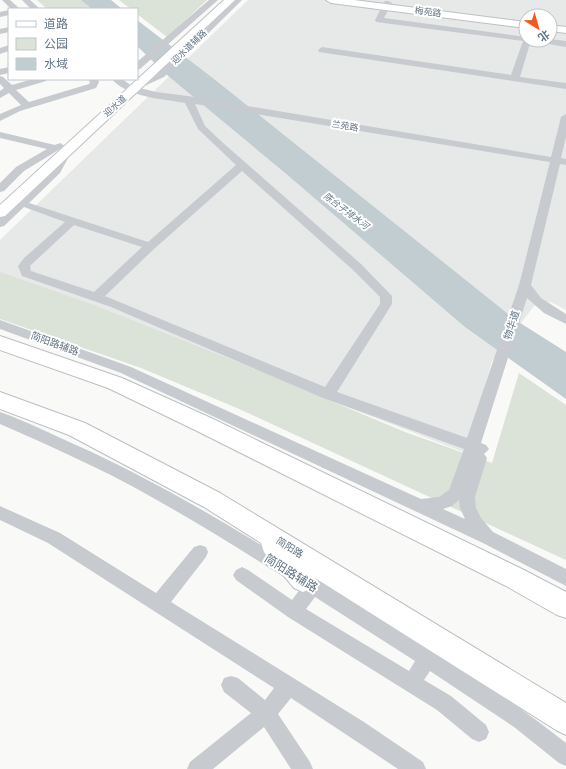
<svg xmlns="http://www.w3.org/2000/svg" width="566" height="769" viewBox="0 0 566 769" font-family="Signika,'Noto Sans SC',sans-serif">
	<style>
		.built { fill: #e7e8e8; fill-rule: evenodd }
		.green { fill: #dbe2d7 }
		.water { fill: #c2cdd2 }
		.lines { fill: none; stroke-linecap: round; stroke-linejoin: round }
		.major-casing { stroke: #bcc0c4; stroke-width: 2 }
		.highway-casing { stroke: #bbbfc2; stroke-width: 2 }
		.minor { fill: #c7cbcf; fill-rule: evenodd }
		.major { fill: #fff; fill-rule: evenodd }
		.highway { fill: #fff; fill-rule: evenodd }
		.labels { text-anchor: middle; stroke-width: 4; stroke-linejoin: round; paint-order: stroke }
		.far-street-label { font-size: 9px; fill: #627484; stroke: #fff }
		.far-water-label { font-size: 9px; font-style: italic; fill: #627a85; stroke: #fff }
		.street-label { font-size: 10px; fill: #627484; stroke: #fff }
		.near-street-label { font-size: 12px; fill: #627484; stroke: #fff }
	</style>
	<rect width="100%" height="100%" fill="#f9f9f7"/>
	<path class="built" d="M248,0H566V310L551,302L534,306L492,361L466,453L0,273V240ZM526,16H550V40H526Z"/>
	<g class="green">
		<polygon points="37,0 81,0 92,9 47,9"/>
		<polygon points="119,0 207,0 167,37 137,14 137,9 131,9"/>
		<polygon points="0,272 91,304 240,363 405,432 492,463 519,373 566,405 566,560 237,408 141,368 0,319"/>
	</g>
	<g class="water">
		<polygon points="81,0 111,0 122,9 92,9"/>
		<polygon points="137,20 214,79 517,321 566,352 566,399 465,327 284,172 167,75 137,46"/>
	</g>
	<g class="lines">
		<g class="major-casing">
			<g id="major">
				<polygon points="224,0 235,0 5,216 0,217 0,205"/>
				<polygon points="326,0 354,0 526,22 526,28 331,3"/>
				<polygon points="550,25 566,27 566,33 550,31"/>
			</g>
		</g>
		<g class="highway-casing">
			<g id="highway">
				<polygon points="0,336 122,378 211,418 524,570 566,592 566,618 557,615 506,586 195,430 108,388 0,350"/>
				<polygon points="0,392 85,423 220,493 566,703 566,735 556,730 315,578 316,580 312,588 303,592 294,588 264,552 261,543 204,507 69,435 0,409"/>
			</g>
		</g>
		<g class="minor">
			<polygon points="2,0 10,0 20,9 11,9"/>
			<polygon points="22,0 30,0 40,9 31,9"/>
			<polygon points="209,0 218,0 140,69 137,70 137,62"/>
			<path d="M234,0H242L164,77L140,88L156,92L188,96L551,157L561,117L566,114V137L561,158L566,159V165L560,164L531,285L541,298L566,314V324L544,313L527,298L481,443L486,445L489,449L484,454L487,458L475,497L476,508L481,518L493,532L566,569V586L483,543L121,373L0,329V320L131,367L421,499L439,497L449,490L464,449L323,398L111,307L22,276L18,266L24,258L65,222L24,207L4,226L0,227V218L52,169L64,147L68,146L73,149L60,173L29,203L148,242L236,165L198,129L185,103C163,99 126,97 112,79H122L132,86L158,73ZM195,104L550,162L519,285L467,438L337,392L392,304V296L361,264L222,142L205,126ZM242,171L353,270L380,297V304L325,387L105,296L154,249ZM74,225L142,247L94,292L31,271L30,266L32,264ZM459,500L460,508L465,519L443,509L452,506Z"/>
			<polygon points="385,1 388,1 392,3 384,18 526,37 526,40 531,40 520,77 566,83 566,89 319,52 318,50 322,47 511,75 523,41 376,22 375,20"/>
			<polygon points="9,10 9,15 0,17 0,12"/>
			<polygon points="9,27 9,32 0,34 0,29"/>
			<polygon points="550,39 566,41 566,47 536,42 532,40"/>
			<polygon points="9,45 9,51 0,54 0,48"/>
			<polygon points="9,67 9,73 0,75 0,69"/>
			<polygon points="0,76 3,77 12,85 33,79 47,79 46,81 16,90 29,102 89,84 90,82 88,79 97,79 99,82 96,88 20,111 0,121 0,114 21,105 9,93 0,98 0,91 4,88 0,84"/>
			<polygon points="0,132 55,145 60,143 65,146 24,171 4,191 0,192 0,183 16,167 47,149 0,138"/>
			<path d="M0,412C26,421 51,434 76,445C172,488 262,545 351,601C424,646 499,689 566,743V766L559,763L514,727L430,671L424,680L451,696L486,725L489,732L486,739L479,742L472,739L437,710L288,617L236,580L233,575L236,570L242,567L248,570L292,600L301,588C251,556 200,524 148,495C100,468 50,446 0,424ZM315,597L415,661L409,671L306,609Z"/>
			<polygon points="0,506 60,533 156,593 194,547 200,545 206,547 208,552 206,557 171,602 364,722 423,762 426,769 398,769 291,698 278,714 310,762 313,769 291,769 264,727 213,769 187,769 190,762 251,713 224,692 221,685 224,678 231,676 238,678 265,700 274,688 48,543 0,520"/>
		</g>
		<use href="#major" class="major"/>
		<use href="#highway" class="highway"/>
	</g>
	<g class="labels">
		<g class="far-street-label">
			<text transform="translate(428 12) rotate(7)" y="3">梅苑路</text>
			<text transform="translate(189 47) rotate(-44)" y="3">迎水道辅路</text>
			<text transform="translate(115 106) rotate(-42)" y="3">迎水道</text>
			<text transform="translate(345 126) rotate(9)" y="3">兰苑路</text>
		</g>
		<g class="far-water-label">
			<text transform="translate(346 211) rotate(37)" y="3">陈台子排水河</text>
		</g>
		<g class="street-label">
			<text transform="translate(511 325) rotate(-72)" y="4">物华道</text>
			<text transform="translate(55 343) rotate(20)" y="4">简阳路辅路</text>
			<text transform="translate(290 547) rotate(32)" y="4">简阳路</text>
		</g>
		<g class="near-street-label">
			<text transform="translate(291 573) rotate(32)" y="4">简阳路辅路</text>
		</g>
	</g>
	<rect x="8" y="8" width="130" height="72" fill="#ffffff" stroke="#c0c7ce"/>
	<rect x="16" y="21" width="20" height="6" fill="#ffffff" stroke="#c0c7ce"/>
	<text x="44" y="28" font-size="12" fill="#627484">道路</text>
	<rect x="16" y="38" width="20" height="12" fill="#dbe2d7" stroke="#c0c7ce"/>
	<text x="44" y="48" font-size="12" fill="#627484">公园</text>
	<rect x="16" y="58" width="20" height="12" fill="#c2cdd2" stroke="#c0c7ce"/>
	<text x="44" y="68" font-size="12" fill="#627484">水域</text>
	<g transform="translate(538 28) rotate(143)"><circle r="19" fill="#ffffff" stroke="#c0c7ce"/>
	<path d="M0-3L7 15L0 10L-7 15Z" fill="#f1591f"/>
	<text y="-6" font-size="11" font-weight="bold" text-anchor="middle" fill="#627484">北</text>
	</g>
</svg>
